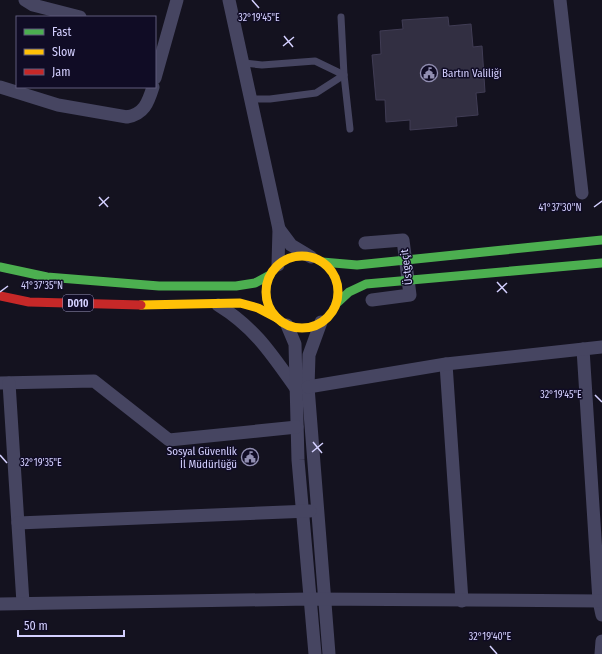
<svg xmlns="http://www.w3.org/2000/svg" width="602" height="654" viewBox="0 0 602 654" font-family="'Fira Sans Condensed',sans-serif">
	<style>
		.building { fill: #322f42; stroke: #403c54 }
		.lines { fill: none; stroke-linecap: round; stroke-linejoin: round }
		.lane { stroke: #464561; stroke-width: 7 }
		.street { stroke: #464561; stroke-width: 13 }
		.fast { stroke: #4caf50; stroke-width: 9 }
		.slow { stroke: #ffc107; stroke-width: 9 }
		.jam { stroke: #c62828; stroke-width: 9 }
		.ticks { fill: none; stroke: #d4d0ff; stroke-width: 1.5 }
		.labels { text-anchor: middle; stroke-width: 3; stroke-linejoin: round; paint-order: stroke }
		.shield { fill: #100c25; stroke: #9995be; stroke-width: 1 }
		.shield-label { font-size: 10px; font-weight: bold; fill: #d4d0ff }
		.poi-label { font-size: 11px; fill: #d4d0ff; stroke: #100c25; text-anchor: start }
		.street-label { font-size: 11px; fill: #d4d0ff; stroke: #100c25 }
		.ticks-label { font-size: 10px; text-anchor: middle; fill: #d4d0ff; stroke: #100c25; stroke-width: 3; stroke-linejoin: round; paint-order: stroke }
	</style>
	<rect width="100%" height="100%" fill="#14121f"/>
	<polygon class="building" points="448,17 449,26 471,24 473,47 482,46 485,92 476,93 478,115 456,117 457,126 410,130 410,120 386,122 385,100 376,100 372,55 381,54 380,31 403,29 402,20"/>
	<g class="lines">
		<g class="lane">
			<polyline points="341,17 344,75 350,129"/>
			<polyline points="244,63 262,65 315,61 344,75 316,93 270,99 251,99"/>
		</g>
		<g class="street">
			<polyline points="25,0 33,5 80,17"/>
			<polyline points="229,0 279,229 278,265"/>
			<polyline points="560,0 582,193"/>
			<polyline points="155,78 177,0"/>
			<path d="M0,87L58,105L127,117C144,114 148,103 153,87"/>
			<polyline points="279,229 291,245 311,257"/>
			<polyline points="365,243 403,240 410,295 372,300"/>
			<path d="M218,305C254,327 271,353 295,387"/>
			<polyline points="321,322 309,355 308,387 329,654"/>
			<polyline points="287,325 295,344 298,460 315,654"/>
			<polyline points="583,349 599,601 602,615"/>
			<polyline points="446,364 462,601"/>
			<polyline points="0,383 94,381 169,440 297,427"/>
			<polyline points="9,383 23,603"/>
			<polyline points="308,387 446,364 602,347"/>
			<polyline points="18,523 310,511"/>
			<polyline points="0,604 310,599 602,601"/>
			<polyline points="601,654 602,641"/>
		</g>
		<g class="fast">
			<polyline points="322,262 357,265 602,240"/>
			<polyline points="0,267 47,277 159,286 236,286 255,283 270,275"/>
			<polyline points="336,304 349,292 366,284 602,263"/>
		</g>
		<g class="slow">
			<circle cx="302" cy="292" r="36"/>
			<polyline points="141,305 240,303 258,308 277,318"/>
		</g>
		<polyline class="jam" points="0,296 29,302 141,305"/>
	</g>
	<path class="ticks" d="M252,0L259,8M284,36L293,47M283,46L294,37M99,197L108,207M99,206L109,197M594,207L602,201M497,282L507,293M0,292L8,286M497,292L507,283M595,395L602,402M313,442L322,453M312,452L323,443M0,455L7,463M490,646L497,654"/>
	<defs>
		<g id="civic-ring" transform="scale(0.9)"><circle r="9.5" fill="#100c25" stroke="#918eb1" stroke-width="1.5"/><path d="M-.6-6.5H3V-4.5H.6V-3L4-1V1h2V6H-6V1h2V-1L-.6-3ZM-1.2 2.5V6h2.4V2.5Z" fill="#918eb1"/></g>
	</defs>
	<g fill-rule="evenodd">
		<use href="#civic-ring" x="429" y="73"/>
		<use href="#civic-ring" x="250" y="457"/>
	</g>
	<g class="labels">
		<rect class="shield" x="63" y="295" width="30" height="16" rx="3"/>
		<g class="shield-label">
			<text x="78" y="307">D010</text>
		</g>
		<g class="poi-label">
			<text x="442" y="77">Bartın Valiliği</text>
			<text x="237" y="455" text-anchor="end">Sosyal Güvenlik<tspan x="237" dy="13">İl Müdürlüğü</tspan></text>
		</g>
		<g class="street-label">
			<text transform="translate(406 267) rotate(-97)" y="4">Üstgeçit</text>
		</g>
	</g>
	<g class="ticks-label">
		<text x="259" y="21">32°19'45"E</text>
		<text x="560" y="211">41°37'30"N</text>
		<text x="42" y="289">41°37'35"N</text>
		<text x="561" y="398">32°19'45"E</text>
		<text x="41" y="466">32°19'35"E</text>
		<text x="490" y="640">32°19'40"E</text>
	</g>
	<rect x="16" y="16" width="140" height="72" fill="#100c25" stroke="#5e5a7c"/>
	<rect x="24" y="29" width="20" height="6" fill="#4caf50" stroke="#5e5a7c"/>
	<text x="52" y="36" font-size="12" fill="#d4d0ff">Fast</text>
	<rect x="24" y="49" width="20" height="6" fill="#ffc107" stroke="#5e5a7c"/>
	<text x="52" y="56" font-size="12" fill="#d4d0ff">Slow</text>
	<rect x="24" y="69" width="20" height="6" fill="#c62828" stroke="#5e5a7c"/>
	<text x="52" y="76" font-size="12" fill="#d4d0ff">Jam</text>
	<path d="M18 630v6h106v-6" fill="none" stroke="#d4d0ff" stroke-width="2"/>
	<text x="24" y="630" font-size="12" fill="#d4d0ff" stroke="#100c25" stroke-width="3" paint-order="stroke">50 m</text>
</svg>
